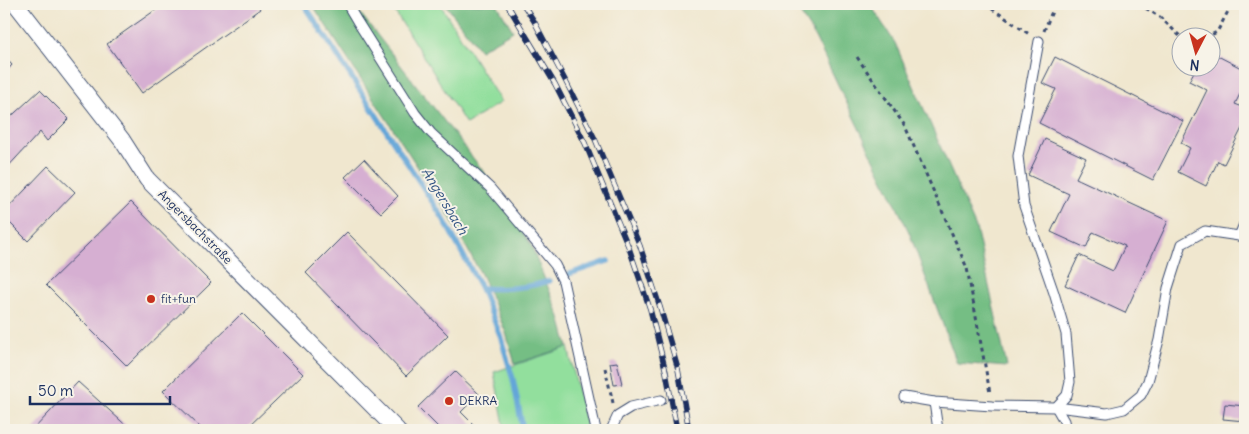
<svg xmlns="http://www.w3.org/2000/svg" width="1249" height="434" viewBox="0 0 1249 434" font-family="Delius,sans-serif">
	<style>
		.green { fill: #92df9d; stroke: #56877e }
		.forest { fill: #75be84; stroke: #487671 }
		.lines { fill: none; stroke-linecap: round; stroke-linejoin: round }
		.stream { stroke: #64a6d8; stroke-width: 5.5 }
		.building { fill: #d6afd2 }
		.service-casing { stroke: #3b4b6f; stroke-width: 11 }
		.minor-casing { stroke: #3b4b6f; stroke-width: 18 }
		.path { stroke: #3b4b6f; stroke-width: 3; stroke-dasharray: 4 4; stroke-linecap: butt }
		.service { stroke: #fff; stroke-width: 9 }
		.minor { stroke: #fff; stroke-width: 16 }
		.rail-casing { stroke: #1b2f5e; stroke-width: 5.5 }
		.rail { stroke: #f7f3e8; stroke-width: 4; stroke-dasharray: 11; stroke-linecap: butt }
		.poi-dot { fill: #c8321e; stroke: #f7f3e8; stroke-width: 2 }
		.labels { text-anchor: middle; stroke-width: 4; stroke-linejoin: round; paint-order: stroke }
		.street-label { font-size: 12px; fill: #1b2f5e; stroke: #f7f3e8 }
		.poi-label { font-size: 12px; fill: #1b2f5e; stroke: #f7f3e8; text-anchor: start }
		.water-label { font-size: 14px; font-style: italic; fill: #315383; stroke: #f7f3e8 }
	</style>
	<rect width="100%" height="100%" fill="#f7f3e8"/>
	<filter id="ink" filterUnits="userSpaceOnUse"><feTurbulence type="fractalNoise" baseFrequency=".02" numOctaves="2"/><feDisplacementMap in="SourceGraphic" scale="10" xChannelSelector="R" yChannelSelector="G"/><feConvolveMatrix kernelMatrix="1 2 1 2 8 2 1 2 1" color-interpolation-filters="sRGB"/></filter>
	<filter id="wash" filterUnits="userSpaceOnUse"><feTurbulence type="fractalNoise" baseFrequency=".0096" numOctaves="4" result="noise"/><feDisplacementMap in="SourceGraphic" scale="20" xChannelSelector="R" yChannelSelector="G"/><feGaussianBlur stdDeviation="1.12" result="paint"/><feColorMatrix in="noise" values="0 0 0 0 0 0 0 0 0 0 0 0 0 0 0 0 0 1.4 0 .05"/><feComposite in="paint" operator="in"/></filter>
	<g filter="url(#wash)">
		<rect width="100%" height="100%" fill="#f0e7cf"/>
		<g class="green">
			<polygon points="390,4 440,4 501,102 466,124"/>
			<polygon points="568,347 587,430 505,430 494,372"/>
		</g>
		<g class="forest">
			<polygon points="312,4 353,4 487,176 531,245 560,317 568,347 515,364 506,333 482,276 450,217"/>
			<polygon points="445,4 497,4 513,31 480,50"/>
			<polygon points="794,4 870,4 895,43 976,228 1007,367 957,363 909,232 814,35"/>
		</g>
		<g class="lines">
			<g class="stream">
				<polyline points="304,4 443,218 481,288 500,335 513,379 523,430"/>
				<polyline points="569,274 608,261"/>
				<path d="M481,288C505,290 527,288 549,281"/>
			</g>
		</g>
		<g id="blocks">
			<g class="building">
				<polygon points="164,4 257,4 260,9 142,93 107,44"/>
				<polygon points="1212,53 1245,70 1245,84 1235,104 1245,108 1245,122 1224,164 1218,161 1206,186 1178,172 1190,148 1181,143 1207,90 1189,81 1196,68 1212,68"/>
				<polygon points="4,56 12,65 4,74"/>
				<polygon points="1055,57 1183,121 1153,180 1039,123 1056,89 1042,83"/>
				<polygon points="40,90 69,119 47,141 40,132 4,171 4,123"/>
				<polygon points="1045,139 1086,158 1076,178 1168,221 1125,313 1065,285 1079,255 1113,271 1125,246 1093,232 1086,248 1051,232 1069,194 1028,175"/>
				<polygon points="364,159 398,196 381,213 345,177"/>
				<polygon points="48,166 75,192 28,241 4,217 4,212"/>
				<polygon points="131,202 211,283 127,366 46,285"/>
				<polygon points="347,232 448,335 406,376 306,273"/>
				<polygon points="242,313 303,374 245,430 203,430 163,391"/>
				<polygon points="617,362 622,384 614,385 610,363"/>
				<polygon points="455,371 479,394 461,412 477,428 475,430 441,430 418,407"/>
				<polygon points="78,382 131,430 33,430"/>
				<polygon points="1225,404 1245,406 1245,421 1223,419"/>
			</g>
		</g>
	</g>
	<g filter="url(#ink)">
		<use href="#blocks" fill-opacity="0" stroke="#3b4b6f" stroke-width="1"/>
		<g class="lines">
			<g class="service-casing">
				<g id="service">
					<polyline points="347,4 357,21 415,113 431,133 490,188 555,265 563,281 596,430"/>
					<polyline points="1039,41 1018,156 1024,206 1054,293 1066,334 1070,382 1067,395 1056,407 1064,421 1066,430"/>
					<polyline points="1239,236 1245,222"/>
					<polyline points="904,397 934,402 992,406 1056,407 1107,413 1124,409 1141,395 1148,381 1159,340 1168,288 1182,244 1205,231 1239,236 1245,239"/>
					<polyline points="934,402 938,430"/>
					<polyline points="611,430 618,415 631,407 661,400"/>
				</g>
			</g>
			<g class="minor-casing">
				<polyline id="minor" points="16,4 122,140 147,179 397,430"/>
			</g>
			<g class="path">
				<polyline points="985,4 1029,34"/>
				<polyline points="1139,4 1160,17 1182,38"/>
				<polyline points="1044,31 1055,4"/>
				<polyline points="1205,38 1217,32 1232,4"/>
				<polyline points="857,57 905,126 967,268 990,393"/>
				<polyline points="605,368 613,403"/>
			</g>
			<use href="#service" class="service"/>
			<use href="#minor" class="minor"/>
			<g class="rail-casing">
				<g id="rail">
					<polyline points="507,4 555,84 585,143 629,248 650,309 666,372 677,430"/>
					<polyline points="523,4 534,21 565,80 595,139 640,246 660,307 678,369 689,430"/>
				</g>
			</g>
			<use href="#rail" class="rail"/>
		</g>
	</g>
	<g class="poi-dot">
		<circle cx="151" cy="299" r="5"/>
		<circle cx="449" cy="401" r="5"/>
	</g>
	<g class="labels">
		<g class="street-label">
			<text transform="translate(195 227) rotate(45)" y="4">Angersbachstraße</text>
		</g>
		<g class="poi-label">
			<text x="161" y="303">fit+fun</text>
			<text x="459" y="405">DEKRA</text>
		</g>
		<g class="water-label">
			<text transform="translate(445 201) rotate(59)" y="5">Angersbach</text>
		</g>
	</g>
	<rect width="1249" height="434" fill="none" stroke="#f7f3e8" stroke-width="20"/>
	<g transform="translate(1196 52) rotate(186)"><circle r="24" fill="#f7f3e8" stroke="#9fa5b1"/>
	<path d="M0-4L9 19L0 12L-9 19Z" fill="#c8321e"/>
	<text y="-8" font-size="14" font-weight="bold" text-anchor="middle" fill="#1b2f5e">N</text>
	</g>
	<path d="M30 396v8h140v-8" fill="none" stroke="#1b2f5e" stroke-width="2.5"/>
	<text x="38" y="396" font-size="15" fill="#1b2f5e" stroke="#f7f3e8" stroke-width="4" paint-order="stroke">50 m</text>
</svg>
